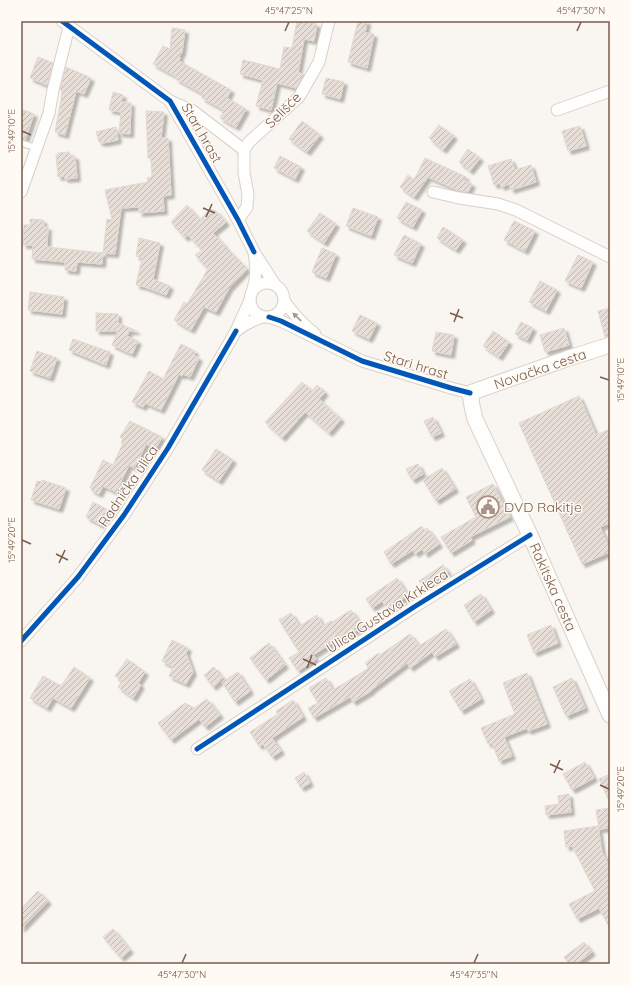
<svg xmlns="http://www.w3.org/2000/svg" width="631" height="985" viewBox="0 0 631 985" font-family="Quicksand,sans-serif">
	<style>
		.building { fill: url(#building-hatch); stroke: #e2d8d2; filter: url(#shadow) }
		.lines { fill: none; stroke-linecap: round; stroke-linejoin: round }
		.lane-casing { stroke: #d7d1cb; stroke-width: 8 }
		.street-casing { stroke: #d7d1cb; stroke-width: 13 }
		.secondary-casing { stroke: #d9d2cb; stroke-width: 17 }
		.lane { stroke: #fefefd; stroke-width: 5.5 }
		.street { stroke: #fefefd; stroke-width: 11 }
		.secondary { stroke: #fefefd; stroke-width: 15 }
		.cycleway-casing { stroke: #fffaf3; stroke-width: 8 }
		.cycleway { stroke: #0057b8; stroke-width: 5 }
		.oneway { fill: #a8958b }
		.ticks { fill: none; stroke: #7a5c4d; stroke-width: 1.5 }
		.labels { text-anchor: middle; stroke-width: 3; stroke-linejoin: round; paint-order: stroke }
		.street-label { font-size: 14px; fill: #7a5c4d; stroke: #fffaf3 }
		.poi-label { font-size: 14px; fill: #7a5c4d; stroke: #fffaf3; text-anchor: start }
		.neatline { fill: none; stroke: #7a5c4d; stroke-width: 1.5 }
		.ticks-label { font-size: 10px; text-anchor: middle; fill: #7a5c4d }
	</style>
	<defs>
		<pattern id="building-hatch" width="6" height="6" patternUnits="userSpaceOnUse"><rect width="6" height="6" fill="#e6ded7"/><path d="M-1 1l2-2M0 6l6-6M5 7l2-2" fill="none" stroke="#bfb7b1"/></pattern>
		<filter id="shadow"><feDropShadow dx="3.5" dy="3.5" stdDeviation="1" flood-color="#0004"/></filter>
	</defs>
	<rect width="100%" height="100%" fill="#f9f5f0"/>
	<g class="building">
		<polygon points="297,21 317,24 314,41 304,39 298,73 304,74 303,76 296,88 277,83 271,110 256,106 263,80 240,74 243,60 280,69 284,47 292,48"/>
		<polygon points="358,21 367,21 365,33 374,34 367,68 348,62"/>
		<polygon points="172,28 185,30 182,52 179,57 180,57 179,61 231,90 227,98 246,109 236,127 220,118 224,110 202,98 203,94 176,79 177,77 153,64 163,46 170,49"/>
		<polygon points="38,57 53,63 47,85 30,78"/>
		<polygon points="66,67 91,78 84,94 76,91 65,135 55,132 61,100 62,91 60,90"/>
		<polygon points="326,78 344,82 340,99 322,94"/>
		<polygon points="113,92 123,95 121,102 131,103 130,134 119,133 121,112 109,110"/>
		<polygon points="21,109 34,114 25,140 21,139"/>
		<polygon points="146,111 164,112 161,138 168,138 171,195 163,196 164,211 139,213 139,207 121,208 115,254 103,253 107,219 112,220 105,190 148,182 147,178 152,177 151,158 148,158"/>
		<polygon points="302,121 320,135 307,152 289,139"/>
		<polygon points="439,125 454,136 443,150 429,138"/>
		<polygon points="580,126 586,146 568,151 562,131"/>
		<polygon points="116,127 118,140 103,143 99,142 96,132"/>
		<polygon points="468,149 480,158 470,171 459,162"/>
		<polygon points="69,152 70,156 75,156 77,178 65,179 64,176 58,177 56,155 58,155 58,153"/>
		<polygon points="280,156 301,167 295,179 274,168"/>
		<polygon points="425,158 466,177 464,180 472,184 468,192 457,190 428,177 414,197 400,187 408,175 414,180"/>
		<polygon points="511,159 515,170 531,165 536,182 511,190 509,184 501,187 500,183 494,185 488,166"/>
		<polygon points="406,202 422,210 413,227 397,218"/>
		<polygon points="187,205 200,220 210,209 216,211 226,222 213,233 225,246 224,246 247,269 229,288 216,312 204,307 191,330 174,320 184,302 187,304 208,269 195,255 202,250 188,235 185,238 171,222"/>
		<polygon points="353,208 378,217 371,236 346,226"/>
		<polygon points="320,213 336,224 324,243 307,231"/>
		<polygon points="30,219 43,220 44,227 48,227 47,247 103,253 102,264 77,262 76,271 65,270 65,262 32,259 33,245 23,245 24,225 30,225"/>
		<polygon points="514,221 535,231 525,251 504,240"/>
		<polygon points="443,227 463,240 456,250 437,238"/>
		<polygon points="404,235 421,244 412,263 394,255"/>
		<polygon points="139,238 160,243 153,279 170,286 166,295 145,287 136,285 142,258 136,256"/>
		<polygon points="322,248 336,254 326,278 312,272"/>
		<polygon points="578,255 593,262 581,288 565,281"/>
		<polygon points="540,281 557,290 546,311 529,302"/>
		<polygon points="30,292 64,297 62,314 28,310"/>
		<polygon points="610,308 610,336 605,337 598,311"/>
		<polygon points="96,313 118,314 118,323 137,331 129,331 127,336 138,341 132,354 112,345 118,331 96,331"/>
		<polygon points="360,315 377,323 369,339 352,331"/>
		<polygon points="521,322 533,328 527,340 515,334"/>
		<polygon points="564,328 569,345 545,352 540,335"/>
		<polygon points="493,331 509,342 499,357 483,346"/>
		<polygon points="436,332 454,335 451,355 432,351"/>
		<polygon points="73,339 110,352 106,365 69,350"/>
		<polygon points="181,344 195,351 194,355 199,358 190,377 183,374 182,376 179,374 161,410 145,403 143,407 132,402 149,371 163,379"/>
		<polygon points="37,351 57,358 50,378 30,371"/>
		<polygon points="302,382 312,391 317,385 325,392 319,399 341,419 329,433 305,412 282,438 265,422"/>
		<polygon points="579,396 596,435 610,429 610,523 600,527 610,549 610,552 582,564 519,423"/>
		<polygon points="433,417 441,433 432,437 424,421"/>
		<polygon points="130,421 162,437 156,448 146,444 134,468 129,465 116,492 103,486 99,494 91,490 92,489 90,488 103,460 113,465 123,443 121,443 123,439 120,437"/>
		<polygon points="216,449 233,460 219,481 202,470"/>
		<polygon points="418,464 423,474 412,480 406,469"/>
		<polygon points="442,468 455,489 436,501 423,480"/>
		<polygon points="42,480 66,488 59,509 31,500 37,481 42,482"/>
		<polygon points="493,484 510,517 470,537 472,540 451,553 441,537 476,517 466,497"/>
		<polygon points="93,502 108,510 101,525 86,517"/>
		<polygon points="422,526 424,530 427,528 439,544 425,554 422,549 415,554 413,550 391,564 384,552"/>
		<polygon points="443,565 448,572 424,588 419,581"/>
		<polygon points="397,578 408,595 387,609 382,601 372,608 366,599"/>
		<polygon points="481,594 491,610 474,622 464,605"/>
		<polygon points="351,610 362,626 348,636 346,634 313,655 316,659 298,671 289,658 299,652 279,620 291,613 300,626 317,615 323,626 331,621 332,622"/>
		<polygon points="551,625 558,643 534,653 527,635"/>
		<polygon points="446,629 456,644 435,657 432,652 410,668 407,663 371,690 371,691 353,702 350,697 314,718 308,708 318,703 309,688 326,678 333,690 369,668 365,663 379,653 380,655 410,634 419,646"/>
		<polygon points="172,640 188,648 186,653 193,672 186,684 169,676 173,667 162,661"/>
		<polygon points="269,643 285,665 266,680 250,658"/>
		<polygon points="127,659 145,672 138,683 141,685 133,698 118,687 122,681 115,676"/>
		<polygon points="74,667 90,678 71,708 53,698 47,708 30,698 43,676 61,686"/>
		<polygon points="214,667 223,678 213,687 204,675"/>
		<polygon points="238,672 250,691 235,702 222,682"/>
		<polygon points="527,673 547,724 528,731 527,728 504,737 512,756 499,761 492,743 488,744 481,728 515,714 503,683"/>
		<polygon points="572,678 585,708 566,716 553,687"/>
		<polygon points="470,679 481,699 461,711 449,691"/>
		<polygon points="207,699 220,715 205,727 199,719 171,740 158,723 185,703 194,708"/>
		<polygon points="293,700 303,717 272,738 281,751 272,757 263,744 259,746 250,732 278,714 276,711"/>
		<polygon points="585,762 594,778 572,790 563,774"/>
		<polygon points="304,772 310,783 301,788 295,778"/>
		<polygon points="610,774 610,803 599,779"/>
		<polygon points="569,794 571,812 546,815 545,806 559,804 558,796"/>
		<polygon points="610,808 610,828 599,829 596,810"/>
		<polygon points="598,826 602,852 610,868 610,928 599,908 577,919 569,904 595,891 572,846 566,847 564,831"/>
		<polygon points="38,891 48,901 21,929 21,909"/>
		<polygon points="113,929 130,950 121,958 103,937"/>
		<polygon points="584,942 592,952 576,964 569,964 564,957"/>
	</g>
	<g class="lines">
		<g class="lane-casing">
			<polyline id="lane" points="21,143 37,148"/>
		</g>
		<g class="street-casing">
			<g id="street">
				<polyline points="62,21 170,101 238,220 254,252"/>
				<polyline points="170,101 193,111 244,150"/>
				<polyline points="557,110 610,91"/>
				<polyline points="21,192 49,113 53,90 69,27"/>
				<polyline points="433,192 459,198 498,204 516,210 610,257"/>
				<polyline points="238,220 247,207 248,194 244,173 244,150 249,142 299,97 319,62 329,21"/>
				<circle cx="267" cy="300" r="17"/>
				<path d="M253,289C257,275 256,266 254,252L274,283"/>
				<path d="M250,300L236,331C245,324 252,320 263,317"/>
				<path d="M285,302C293,314 304,325 315,334"/>
				<polyline points="269,317 281,321 362,361 451,388 470,393"/>
				<polyline points="21,641 78,577 124,515 168,448 236,331"/>
				<polyline points="197,749 414,607 530,535"/>
			</g>
		</g>
		<g class="secondary-casing">
			<polyline id="secondary" points="610,345 566,359 470,393 472,406 475,419 530,535 610,715"/>
		</g>
		<use href="#lane" class="lane"/>
		<use href="#street" class="street"/>
		<use href="#secondary" class="secondary"/>
		<g class="cycleway-casing">
			<g id="cycleway">
				<polyline points="62,21 170,101 238,220 254,252"/>
				<polyline points="269,317 281,321 362,361 451,388 470,393"/>
				<polyline points="21,641 78,577 124,515 168,448 236,331"/>
				<polyline points="197,749 414,607 530,535"/>
			</g>
		</g>
		<use href="#cycleway" class="cycleway"/>
	</g>
	<defs><path id="oneway-solid" d="M-6-.8H1V-3.2L6.5 0L1 3.2V.8H-6Z"/></defs>
	<use class="oneway" href="#oneway-solid" transform="translate(297 317) rotate(-136)"/>
	<path class="ticks" d="M285,31L289,22M577,31L581,22M22,131L31,135M203,208L215,213M206,217L212,204M450,313L463,318M454,322L459,309M600,377L609,380M22,540L31,544M56,554L68,560M59,563L65,550M303,659L316,665M307,668L312,655M550,764L563,770M554,773L560,760M600,785L609,789M182,963L186,954M474,963L478,954"/>
	<defs>
		<g id="civic-ring" transform="scale(1.15)"><circle r="9.5" fill="#fffaf3" stroke="#a69286" stroke-width="1.5"/><path d="M-.6-6.5H3V-4.5H.6V-3L4-1V1h2V6H-6V1h2V-1L-.6-3ZM-1.2 2.5V6h2.4V2.5Z" fill="#a69286"/></g>
	</defs>
	<g fill-rule="evenodd">
		<use href="#civic-ring" x="488" y="507"/>
	</g>
	<g class="labels">
		<g class="street-label">
			<text transform="translate(283 110) rotate(-45)" y="5">Selišće</text>
			<text transform="translate(202 133) rotate(60)" y="5">Stari hrast</text>
			<text transform="translate(416 365) rotate(17)" y="5">Stari hrast</text>
			<text transform="translate(540 369) rotate(-19)" y="5">Novačka cesta</text>
			<text transform="translate(128 486) rotate(-56)" y="5">Radnička ulica</text>
			<text transform="translate(553 587) rotate(66)" y="5">Rakitska cesta</text>
			<text transform="translate(387 611) rotate(-33)" y="5">Ulica Gustava Krkleca</text>
		</g>
		<g class="poi-label">
			<text x="504" y="512">DVD Rakitje</text>
		</g>
	</g>
	<rect width="631" height="985" fill="none" stroke="#fffaf3" stroke-width="44"/>
	<rect x="22" y="22" width="587" height="941" class="neatline"/>
	<g class="ticks-label">
		<text x="289" y="14">45°47'25"N</text>
		<text x="581" y="14">45°47'30"N</text>
		<text transform="translate(11 131) rotate(-90)" y="4">15°49'10"E</text>
		<text transform="translate(620 380) rotate(-90)" y="4">15°49'10"E</text>
		<text transform="translate(11 540) rotate(-90)" y="4">15°49'20"E</text>
		<text transform="translate(620 789) rotate(-90)" y="4">15°49'20"E</text>
		<text x="182" y="978">45°47'30"N</text>
		<text x="474" y="978">45°47'35"N</text>
	</g>
</svg>
